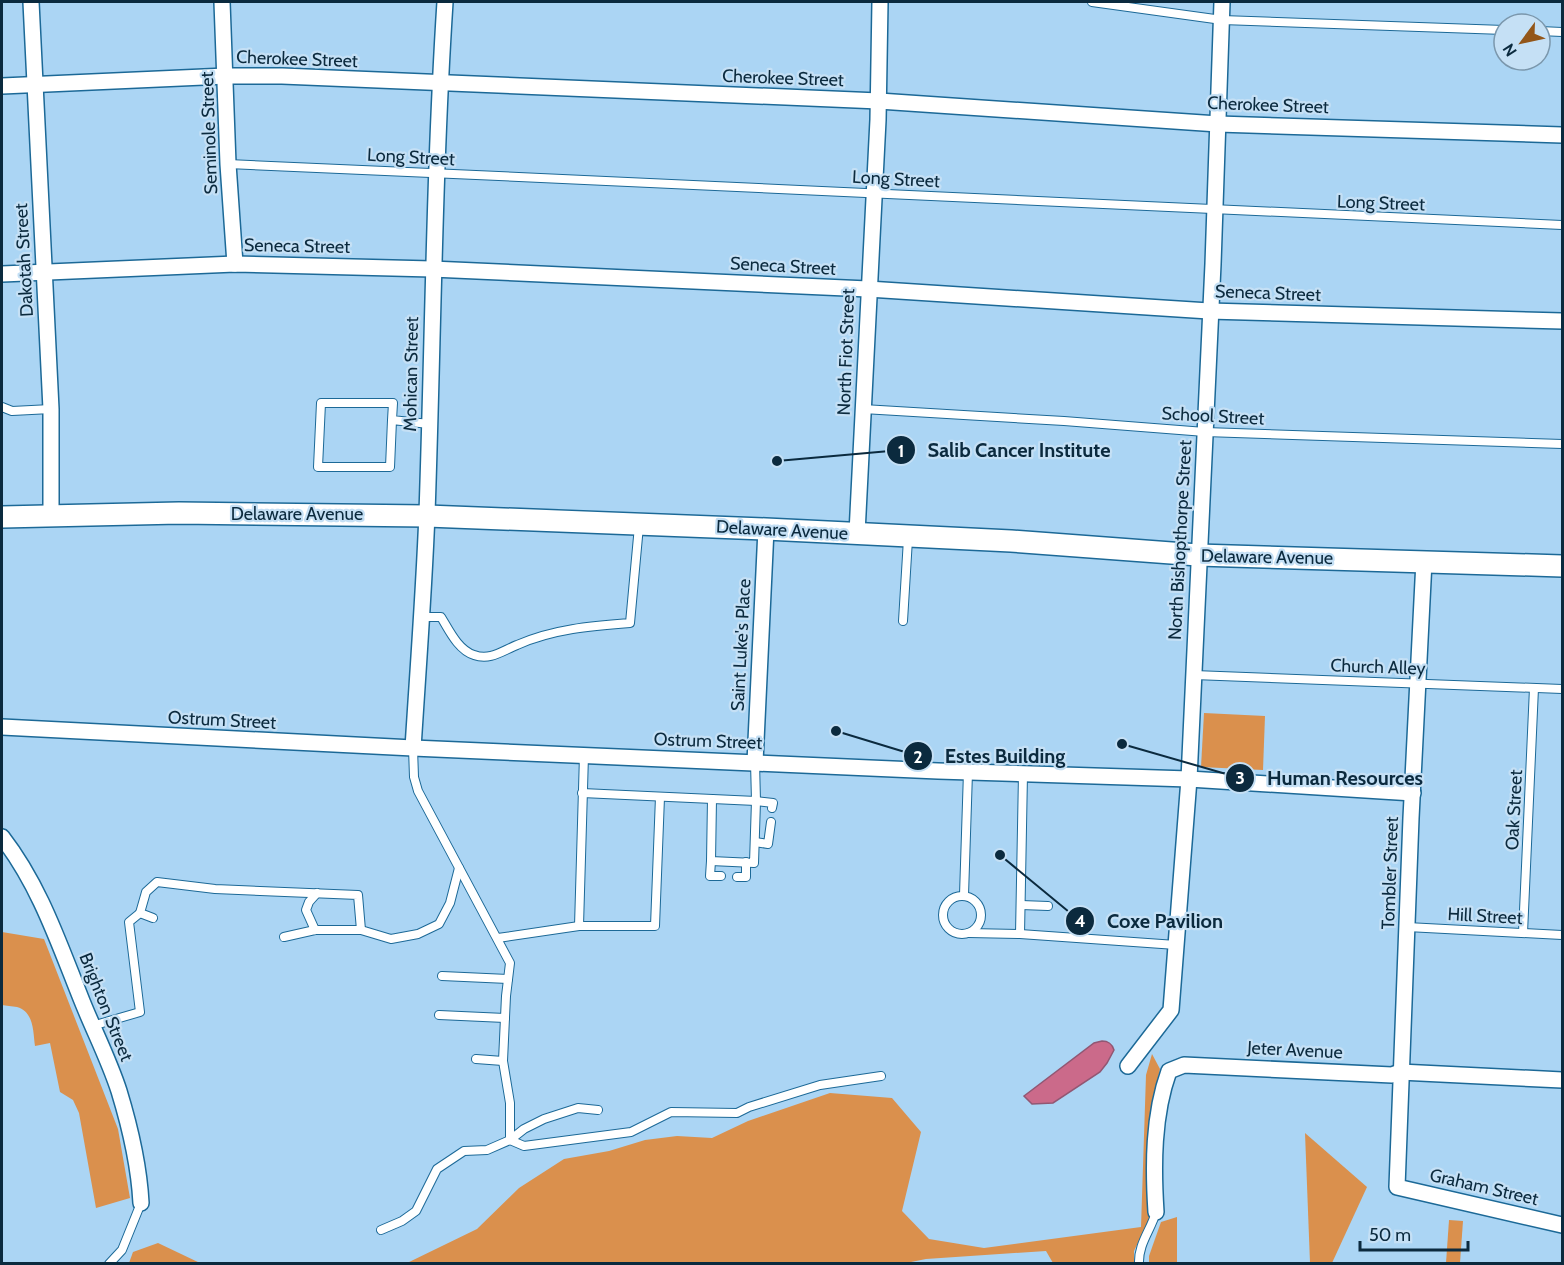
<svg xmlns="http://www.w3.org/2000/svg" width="1564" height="1265" viewBox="0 0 1564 1265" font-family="Cabin,sans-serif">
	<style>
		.green { fill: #da904d }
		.water { fill: #cb6a8a; stroke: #915773; stroke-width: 1.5 }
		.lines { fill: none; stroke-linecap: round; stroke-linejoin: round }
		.lane-casing { stroke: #1c6997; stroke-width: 10 }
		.street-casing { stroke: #1c6997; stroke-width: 18 }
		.secondary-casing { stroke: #1c6997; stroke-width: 24 }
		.lane { stroke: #fff; stroke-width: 8 }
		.street { stroke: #fff; stroke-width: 15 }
		.secondary { stroke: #fff; stroke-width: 21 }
		.labels { text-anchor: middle; stroke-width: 4.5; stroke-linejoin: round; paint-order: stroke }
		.street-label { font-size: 18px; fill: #0b2a3e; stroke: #c5e0f5 }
		.leader { fill: none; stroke: #0b2a3e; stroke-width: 2 }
		.callout-dot { fill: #0b2a3e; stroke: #c5e0f5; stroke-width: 2 }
		.mark-label { font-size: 18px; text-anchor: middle; font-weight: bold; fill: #fff }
		.callout-label { font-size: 20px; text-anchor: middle; font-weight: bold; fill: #0b2a3e; stroke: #c5e0f5; stroke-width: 4.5; stroke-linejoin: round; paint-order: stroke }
	</style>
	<rect width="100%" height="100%" fill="#abd5f4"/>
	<g class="green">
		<polygon points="1204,713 1265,716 1263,770 1201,767"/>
		<path d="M2,932L44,939L118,1129L130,1198L96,1208L79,1113L73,1100L60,1092L50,1043L35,1046C33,1031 34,1012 17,1007C12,1006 6,1006 2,1005Z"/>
		<polygon points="1152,1054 1160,1069 1153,1098 1148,1180 1151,1216 1134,1251 1134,1263 1053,1263 1046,1251 926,1259 901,1264 405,1264 477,1229 519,1188 564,1159 609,1151 645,1140 677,1136 712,1138 748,1121 830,1093 892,1098 921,1132 902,1211 929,1239 984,1248 1141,1227 1146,1075"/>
		<polygon points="1305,1133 1367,1187 1332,1263 1310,1263"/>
		<polygon points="1177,1217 1177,1263 1149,1263 1149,1256 1161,1222"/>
		<polygon points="1449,1220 1463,1221 1460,1263 1446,1263"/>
		<polygon points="158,1243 200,1263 129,1263 133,1252"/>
	</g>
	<path class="water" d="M1102,1041C1109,1041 1112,1044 1114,1050L1107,1063L1100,1072L1053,1103L1032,1104L1024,1096L1094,1043Z"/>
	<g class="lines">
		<g class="lane-casing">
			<g id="lane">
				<polyline points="1092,2 1222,20 1504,30"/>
				<polyline points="1540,31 1562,32"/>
				<path d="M228,164C673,183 1118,207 1562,225"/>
				<polyline points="2,407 12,411 51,409"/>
				<polyline points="863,409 1064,421 1205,432 1562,444"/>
				<polyline points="392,420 390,467 318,467 321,403 393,403 392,420 429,424"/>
				<path d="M422,617H441C449,630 458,650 474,655C490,661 502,651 517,645C553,629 591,626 630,623L639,526"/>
				<polyline points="903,621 908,539"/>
				<polyline points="1194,675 1562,689"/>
				<polyline points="413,748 414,777 418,791 510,963 506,996 503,1061 510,1103 510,1140"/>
				<polyline points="582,793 756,801 773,803 772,808"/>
				<polyline points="712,799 711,861 754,863 756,801 755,762"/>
				<polyline points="755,842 768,844 771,822"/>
				<polyline points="711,861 710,876 721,876"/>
				<polyline points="737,877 746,877 746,862"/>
				<polyline points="964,895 968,772"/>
				<circle cx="962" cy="915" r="19"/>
				<polyline points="1021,905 1048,906"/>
				<polyline points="153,918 140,913 146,892 157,882 215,889 358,895 361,930"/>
				<polyline points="579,926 584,755"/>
				<polyline points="1407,927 1562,935"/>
				<polyline points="315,930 306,910 309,902 317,893"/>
				<polyline points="969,933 1020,934 1023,774"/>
				<polyline points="1523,933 1534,688"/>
				<polyline points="1020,934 1176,945"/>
				<polyline points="284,937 315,930 361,930 391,939 418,934 439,924 450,903 459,868"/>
				<polyline points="498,938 579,926 655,926 660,797"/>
				<polyline points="442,976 508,979"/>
				<polyline points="439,1015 505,1018"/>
				<polyline points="92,1026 140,1012 129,922 140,913"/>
				<polyline points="476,1059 503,1061"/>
				<polyline points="510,1140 524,1146 631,1132 671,1112 737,1113 749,1107 820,1085 881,1076"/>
				<polyline points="381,1230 402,1221 416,1211 437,1169 464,1151 487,1150 510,1140 524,1129 544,1119 578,1108 598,1110"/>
				<polyline points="109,1264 122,1250 141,1203"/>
				<path d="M1139,1264C1138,1244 1151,1230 1156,1212"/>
			</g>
		</g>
		<g class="street-casing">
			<g id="street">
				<polyline points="31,2 51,409 51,516"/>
				<polyline points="222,2 228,164 235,264"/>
				<polyline points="2,86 226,76 282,76 879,101 1218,124 1562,135"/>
				<polyline points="2,274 235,264 432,269 868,289 1209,311 1562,321"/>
				<polyline points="857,533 878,120 880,2"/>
				<polyline points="1424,561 1411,818 1397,1187 1562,1225"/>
				<polyline points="2,727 413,748 938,771 1189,779 1413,793"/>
				<path d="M413,748C418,669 424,591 427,513C433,342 434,172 445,2"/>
				<polyline points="755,762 766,529"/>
				<path d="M2,837C40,886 59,944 82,1001C94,1031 109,1060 119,1091C130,1127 139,1165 141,1203"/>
				<polyline points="1128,1066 1171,1010 1189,779 1213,264 1222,2"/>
				<path d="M1156,1212C1153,1166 1153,1115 1169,1071L1184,1065L1392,1075L1400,1072L1562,1080"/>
			</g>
		</g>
		<g class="secondary-casing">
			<polyline id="secondary" points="2,517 179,513 427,516 766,529 1011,541 1198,555 1562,566"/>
		</g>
		<use href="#lane" class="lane"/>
		<use href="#street" class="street"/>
		<use href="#secondary" class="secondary"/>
	</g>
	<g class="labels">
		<g class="street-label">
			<text transform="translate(297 59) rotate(2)" y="6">Cherokee Street</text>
			<text transform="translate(783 78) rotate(2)" y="6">Cherokee Street</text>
			<text transform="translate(1268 105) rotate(2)" y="6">Cherokee Street</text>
			<text transform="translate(209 133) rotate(-92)" y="6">Seminole Street</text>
			<text transform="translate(411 157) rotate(3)" y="6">Long Street</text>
			<text transform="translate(896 179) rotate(3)" y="6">Long Street</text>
			<text transform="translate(1381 203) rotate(2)" y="6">Long Street</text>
			<text transform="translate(297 246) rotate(1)" y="6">Seneca Street</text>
			<text transform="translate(24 260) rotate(-93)" y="6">Dakotah Street</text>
			<text transform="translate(783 266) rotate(3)" y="6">Seneca Street</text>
			<text transform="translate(1268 293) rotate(2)" y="6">Seneca Street</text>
			<text transform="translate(846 352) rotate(-88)" y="6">North Fiot Street</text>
			<text transform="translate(411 374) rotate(-89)" y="6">Mohican Street</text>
			<text transform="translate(1213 416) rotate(3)" y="6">School Street</text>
			<text x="297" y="520">Delaware Avenue</text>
			<text transform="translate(782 530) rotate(3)" y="6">Delaware Avenue</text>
			<text transform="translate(1180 540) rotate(-87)" y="6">North Bishopthorpe Street</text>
			<text transform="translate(1267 557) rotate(1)" y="6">Delaware Avenue</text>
			<text transform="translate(741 645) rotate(-87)" y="6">Saint Luke's Place</text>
			<text transform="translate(1378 667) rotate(2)" y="6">Church Alley</text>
			<text transform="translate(222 720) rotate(3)" y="6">Ostrum Street</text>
			<text transform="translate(708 741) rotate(2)" y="6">Ostrum Street</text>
			<text transform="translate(1514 810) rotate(-87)" y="6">Oak Street</text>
			<text transform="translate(1390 873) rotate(-88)" y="6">Tombler Street</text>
			<text transform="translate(1485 916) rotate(3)" y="6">Hill Street</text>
			<text transform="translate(106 1007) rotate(68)" y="6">Brighton Street</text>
			<text transform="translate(1295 1050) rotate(3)" y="6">Jeter Avenue</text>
			<text transform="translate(1484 1187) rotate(13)" y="6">Graham Street</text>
		</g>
	</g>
	<path class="leader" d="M777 461L901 450M836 731L918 756M1122 744L1240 778M1000 855L1080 921"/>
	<g class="callout-dot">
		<circle cx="777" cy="461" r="6"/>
		<circle cx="836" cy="731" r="6"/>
		<circle cx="1122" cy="744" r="6"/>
		<circle cx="1000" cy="855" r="6"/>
		<circle cx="901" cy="450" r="15"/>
		<circle cx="918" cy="756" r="15"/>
		<circle cx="1240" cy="778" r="15"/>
		<circle cx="1080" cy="921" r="15"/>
	</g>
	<g class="mark-label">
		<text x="901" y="457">1</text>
		<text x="918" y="763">2</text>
		<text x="1240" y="784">3</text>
		<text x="1080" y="927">4</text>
	</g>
	<g class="callout-label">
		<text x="1019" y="457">Salib Cancer Institute</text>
		<text x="1005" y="763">Estes Building</text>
		<text x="1345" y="785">Human Resources</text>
		<text x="1165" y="928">Coxe Pavilion</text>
	</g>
	<rect width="1564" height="1265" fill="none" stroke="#0b2a3e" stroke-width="6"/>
	<g transform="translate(1522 42) rotate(237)"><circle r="28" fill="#c5e0f5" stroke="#7b97ac" stroke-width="1.5"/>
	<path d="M0-4.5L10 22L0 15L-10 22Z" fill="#935619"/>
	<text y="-9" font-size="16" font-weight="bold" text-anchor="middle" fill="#0b2a3e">N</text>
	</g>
	<path d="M1360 1241v9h108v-9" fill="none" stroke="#0b2a3e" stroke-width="3"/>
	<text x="1369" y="1241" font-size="18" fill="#0b2a3e" stroke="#c5e0f5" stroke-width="4.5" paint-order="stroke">50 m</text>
</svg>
